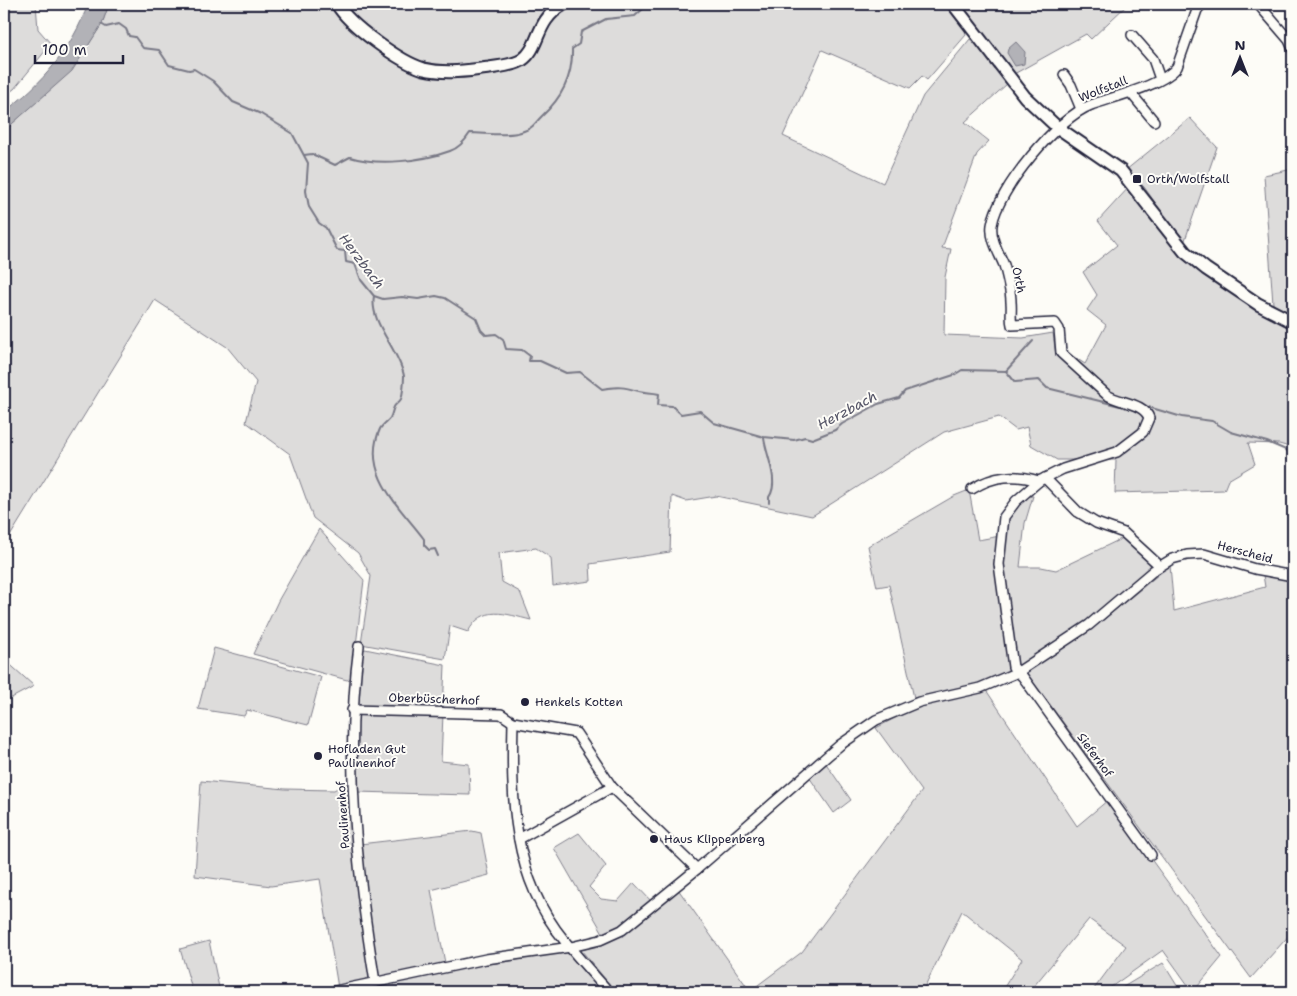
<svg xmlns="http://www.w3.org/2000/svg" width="1297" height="996" viewBox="0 0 1297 996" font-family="'Shantell Sans',sans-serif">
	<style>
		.green { fill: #dddcdb; stroke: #807f8b }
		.water { fill: #b2b2b7; stroke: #787885 }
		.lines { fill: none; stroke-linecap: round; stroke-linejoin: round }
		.stream { stroke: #787885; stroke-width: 2 }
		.minor-casing { stroke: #22223b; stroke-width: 12 }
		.major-casing { stroke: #22223b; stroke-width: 15 }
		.minor { stroke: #fdfcf7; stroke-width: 9 }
		.major { stroke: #fdfcf7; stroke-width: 11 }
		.poi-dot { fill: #22223b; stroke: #fdfcf7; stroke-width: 2 }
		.labels { text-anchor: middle; stroke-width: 4; stroke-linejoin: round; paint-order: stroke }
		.street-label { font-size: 12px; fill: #22223b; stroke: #fdfcf7 }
		.poi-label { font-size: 12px; fill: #22223b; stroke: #fdfcf7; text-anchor: start }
		.water-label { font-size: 14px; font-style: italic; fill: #545466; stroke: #fdfcf7 }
	</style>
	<rect width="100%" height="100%" fill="#fdfcf7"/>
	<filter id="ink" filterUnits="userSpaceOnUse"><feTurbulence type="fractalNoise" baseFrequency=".02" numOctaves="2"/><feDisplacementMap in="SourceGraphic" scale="10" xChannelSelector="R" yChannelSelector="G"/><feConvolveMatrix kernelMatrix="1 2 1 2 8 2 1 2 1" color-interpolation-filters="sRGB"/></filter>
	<g filter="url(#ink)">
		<g class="green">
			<polygon points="4,4 36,4 38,29 51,44 14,89 4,96"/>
			<path d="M109,4H948L964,24L966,35L927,80L922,76L910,88L822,50L783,136L883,183L923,96L970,39L978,45L1007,84L965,122L989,141L977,154L942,248L951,249L945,277L944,335L1023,338L1053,333L1056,356L1065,351L1085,364L1106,325L1087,310L1097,295L1083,272L1117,245L1098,221L1130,186L1182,255L1293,326V448L1279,444L1248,443L1255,464L1228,480L1224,490L1115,493L1116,460H1057L1031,445L1027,427L1016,430L999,417L944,432L812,516L716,496L686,501L672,496L670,552L590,564L591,581L553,586L551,558L536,548L499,553L502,582L520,592L531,620C505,614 483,604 468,632L450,626L445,659L361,644L371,576L358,553L313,518L290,454L246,422L256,382L227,347L155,300L4,546V131L72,70L102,24Z"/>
			<polygon points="961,4 1128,4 1091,39 1086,34 1014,74"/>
			<polygon points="1190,118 1217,147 1184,243 1144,187 1126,170"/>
			<polygon points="1293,169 1293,316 1273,304 1264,175"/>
			<polygon points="969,490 978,540 1000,536 996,566 1010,670 980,684 914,698 889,585 877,587 868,546 954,496"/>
			<path d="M1028,496H1033L1025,523L1020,567H1041L1056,570L1125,537L1154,565L1086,623L1019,666L1014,663C1010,630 993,539 1011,511C1014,505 1023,501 1028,496Z"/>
			<polygon points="319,529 364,580 352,678 347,680 253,654 278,601"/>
			<polygon points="1170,565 1174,611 1265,587 1263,575 1293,581 1293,931 1251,978 1026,672 1097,625"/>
			<polygon points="214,648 321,677 308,725 247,710 244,716 198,709"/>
			<polygon points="365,649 445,665 443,711 353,709 362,651"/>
			<polygon points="4,659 34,686 4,702"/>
			<path d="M986,690L1077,826L1108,800L1222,957L1193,992L1163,950L1104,992H1095L1094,989L1126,946L1089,919L1029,992H1001L1022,959L962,911L922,992H616L581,950C621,940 646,914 678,889L750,991L802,952L922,791L876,728L912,709Z"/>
			<polygon points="356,713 443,714 441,761 469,764 470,795 356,792"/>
			<polygon points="349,746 372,980 338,988 320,879 271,886 195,876 201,781 285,789 334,790 348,782"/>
			<polygon points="825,762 851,800 834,813 809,777"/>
			<polygon points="472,831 481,833 489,875 431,890 445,963 377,978 360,844"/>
			<polygon points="579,833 606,866 589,887 601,899 618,901 634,883 652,902 618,927 603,933 554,848"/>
			<polygon points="209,941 220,992 193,992 180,949"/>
			<polygon points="570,952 604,992 347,992 455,969"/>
			<polygon points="1163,963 1181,992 1115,992"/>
		</g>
		<g class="water">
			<path d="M88,4H109L102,24L72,71L4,131V112C42,84 72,49 88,4Z"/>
			<polygon points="1016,42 1025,52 1024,64 1015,66 1007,53 1008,49"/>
		</g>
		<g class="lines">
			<g class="stream">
				<path d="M101,24L106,27L119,24L126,29L129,36L135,37L143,48L159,50L169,65L189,70L194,69L213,81L233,102L261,114L292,133L308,163L306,191L309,207L319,223L326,228L337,250L345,251L346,262L355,264L361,280L374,296L383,299L402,297L418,299L436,296L445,298L476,318L481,330L486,335L496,334L503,339L506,349L522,350L530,356L529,361H540L566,373L580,372L602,389C619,386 623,387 639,391C646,393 651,392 659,394L658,405L672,406L681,414L700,411L714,423L764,437L794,440L805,437L812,439L835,430L842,424L878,404L899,398L905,391L954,375L962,370L1006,371L1015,382L1039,380L1047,388L1120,406"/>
				<path d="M304,155L312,154L335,165L350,157C378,166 423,161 450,151C459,148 465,141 470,133C484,133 503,136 517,133C533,129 532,126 542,116C562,98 573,76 572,49L579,44L581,32L606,19L635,16L644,8"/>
				<path d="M374,296C369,323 399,349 404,376C404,381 403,394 401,399C400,402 395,404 394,407C392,411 392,415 390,418C387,422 382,425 380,429C360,473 401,508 424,539V545L429,550L435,549L438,556"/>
				<polyline points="1006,371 1033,341"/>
				<polyline points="1145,406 1182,417 1212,421 1231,432 1267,442 1293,453"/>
				<path d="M764,438C766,455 780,482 769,497V503"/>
			</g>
			<g class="minor-casing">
				<g id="minor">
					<polyline points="1258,4 1289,40 1293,49"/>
					<polyline points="1132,35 1153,59 1160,79"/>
					<polyline points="1064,75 1071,85 1081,109"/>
					<polyline points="1130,92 1154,121"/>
					<polyline points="1045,478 1078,512 1096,523 1124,533 1160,566"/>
					<path d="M972,489C994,475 1015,474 1039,481"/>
					<path d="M359,646C344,758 357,871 375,982"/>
					<polyline points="352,710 501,714 513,722 576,733 612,787 697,869"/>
					<path d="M513,722C511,799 512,877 564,940C578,958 594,975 609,992"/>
					<polyline points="519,839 612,787"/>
					<path d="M1151,855L1023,677L1013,667L999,564L1004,517L1016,501L1039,481L1063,469L1117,452L1143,432L1149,418C1144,403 1120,403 1107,395L1061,353L1059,329L1055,323L1012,325C1010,318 1012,310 1011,302C1011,291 1007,276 1004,265C999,253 990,239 992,225C997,190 1058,117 1091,105C1113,97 1164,85 1177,67L1197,10L1202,4"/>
					<polyline points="330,992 486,959 571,947 600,940 622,930 697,869 840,745 876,720 919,702 980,688 1018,672 1089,625 1154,570 1172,559 1187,555 1204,554 1255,569 1293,576"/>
				</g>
			</g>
			<g class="major-casing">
				<g id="major">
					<path d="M337,4C349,25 400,62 424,69C445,74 468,71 489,68C500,66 512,66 522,60C541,47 534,21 564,4"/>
					<polyline points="953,4 1025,97 1057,127 1121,171 1185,252 1206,269 1258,304 1293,322"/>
				</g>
			</g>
			<use href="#minor" class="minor"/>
			<use href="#major" class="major"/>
		</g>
	</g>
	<g class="poi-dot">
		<rect x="1132" y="174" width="10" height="10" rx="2.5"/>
		<circle cx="525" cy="702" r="5"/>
		<circle cx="318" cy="756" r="5"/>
		<circle cx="654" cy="839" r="5"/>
	</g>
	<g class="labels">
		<g class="street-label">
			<text transform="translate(1103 89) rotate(-21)" y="4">Wolfstall</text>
			<text transform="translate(1019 280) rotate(78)" y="4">Orth</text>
			<text transform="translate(1245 552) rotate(15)" y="4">Herscheid</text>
			<text transform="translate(434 699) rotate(2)" y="4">Oberbüscherhof</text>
			<text transform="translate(1095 755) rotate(54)" y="4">Sieferhof</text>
			<text transform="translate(343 815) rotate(-94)" y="4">Paulinenhof</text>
		</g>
		<g class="poi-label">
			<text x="1147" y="183">Orth/Wolfstall</text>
			<text x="535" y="706">Henkels Kotten</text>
			<text x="328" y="753">Hofladen Gut<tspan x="328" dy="14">Paulinenhof</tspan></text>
			<text x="664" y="843">Haus Klippenberg</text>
		</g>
		<g class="water-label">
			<text transform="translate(362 261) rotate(53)" y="5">Herzbach</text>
			<text transform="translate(847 410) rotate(-28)" y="5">Herzbach</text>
		</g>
	</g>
	<rect width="1297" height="996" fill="none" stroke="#fdfcf7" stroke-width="20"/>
	<rect x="10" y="10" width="1277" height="976" fill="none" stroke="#22223b" stroke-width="2" filter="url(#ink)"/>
	<g transform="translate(1240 58)" stroke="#fdfcf7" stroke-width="4" paint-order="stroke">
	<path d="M0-4L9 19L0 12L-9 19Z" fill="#22223b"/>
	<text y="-8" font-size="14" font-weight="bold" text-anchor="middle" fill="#22223b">N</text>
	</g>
	<path d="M35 55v8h88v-8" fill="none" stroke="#22223b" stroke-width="2.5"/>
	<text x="42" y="55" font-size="15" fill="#22223b" stroke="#fdfcf7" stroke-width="4" paint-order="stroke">100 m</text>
</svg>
